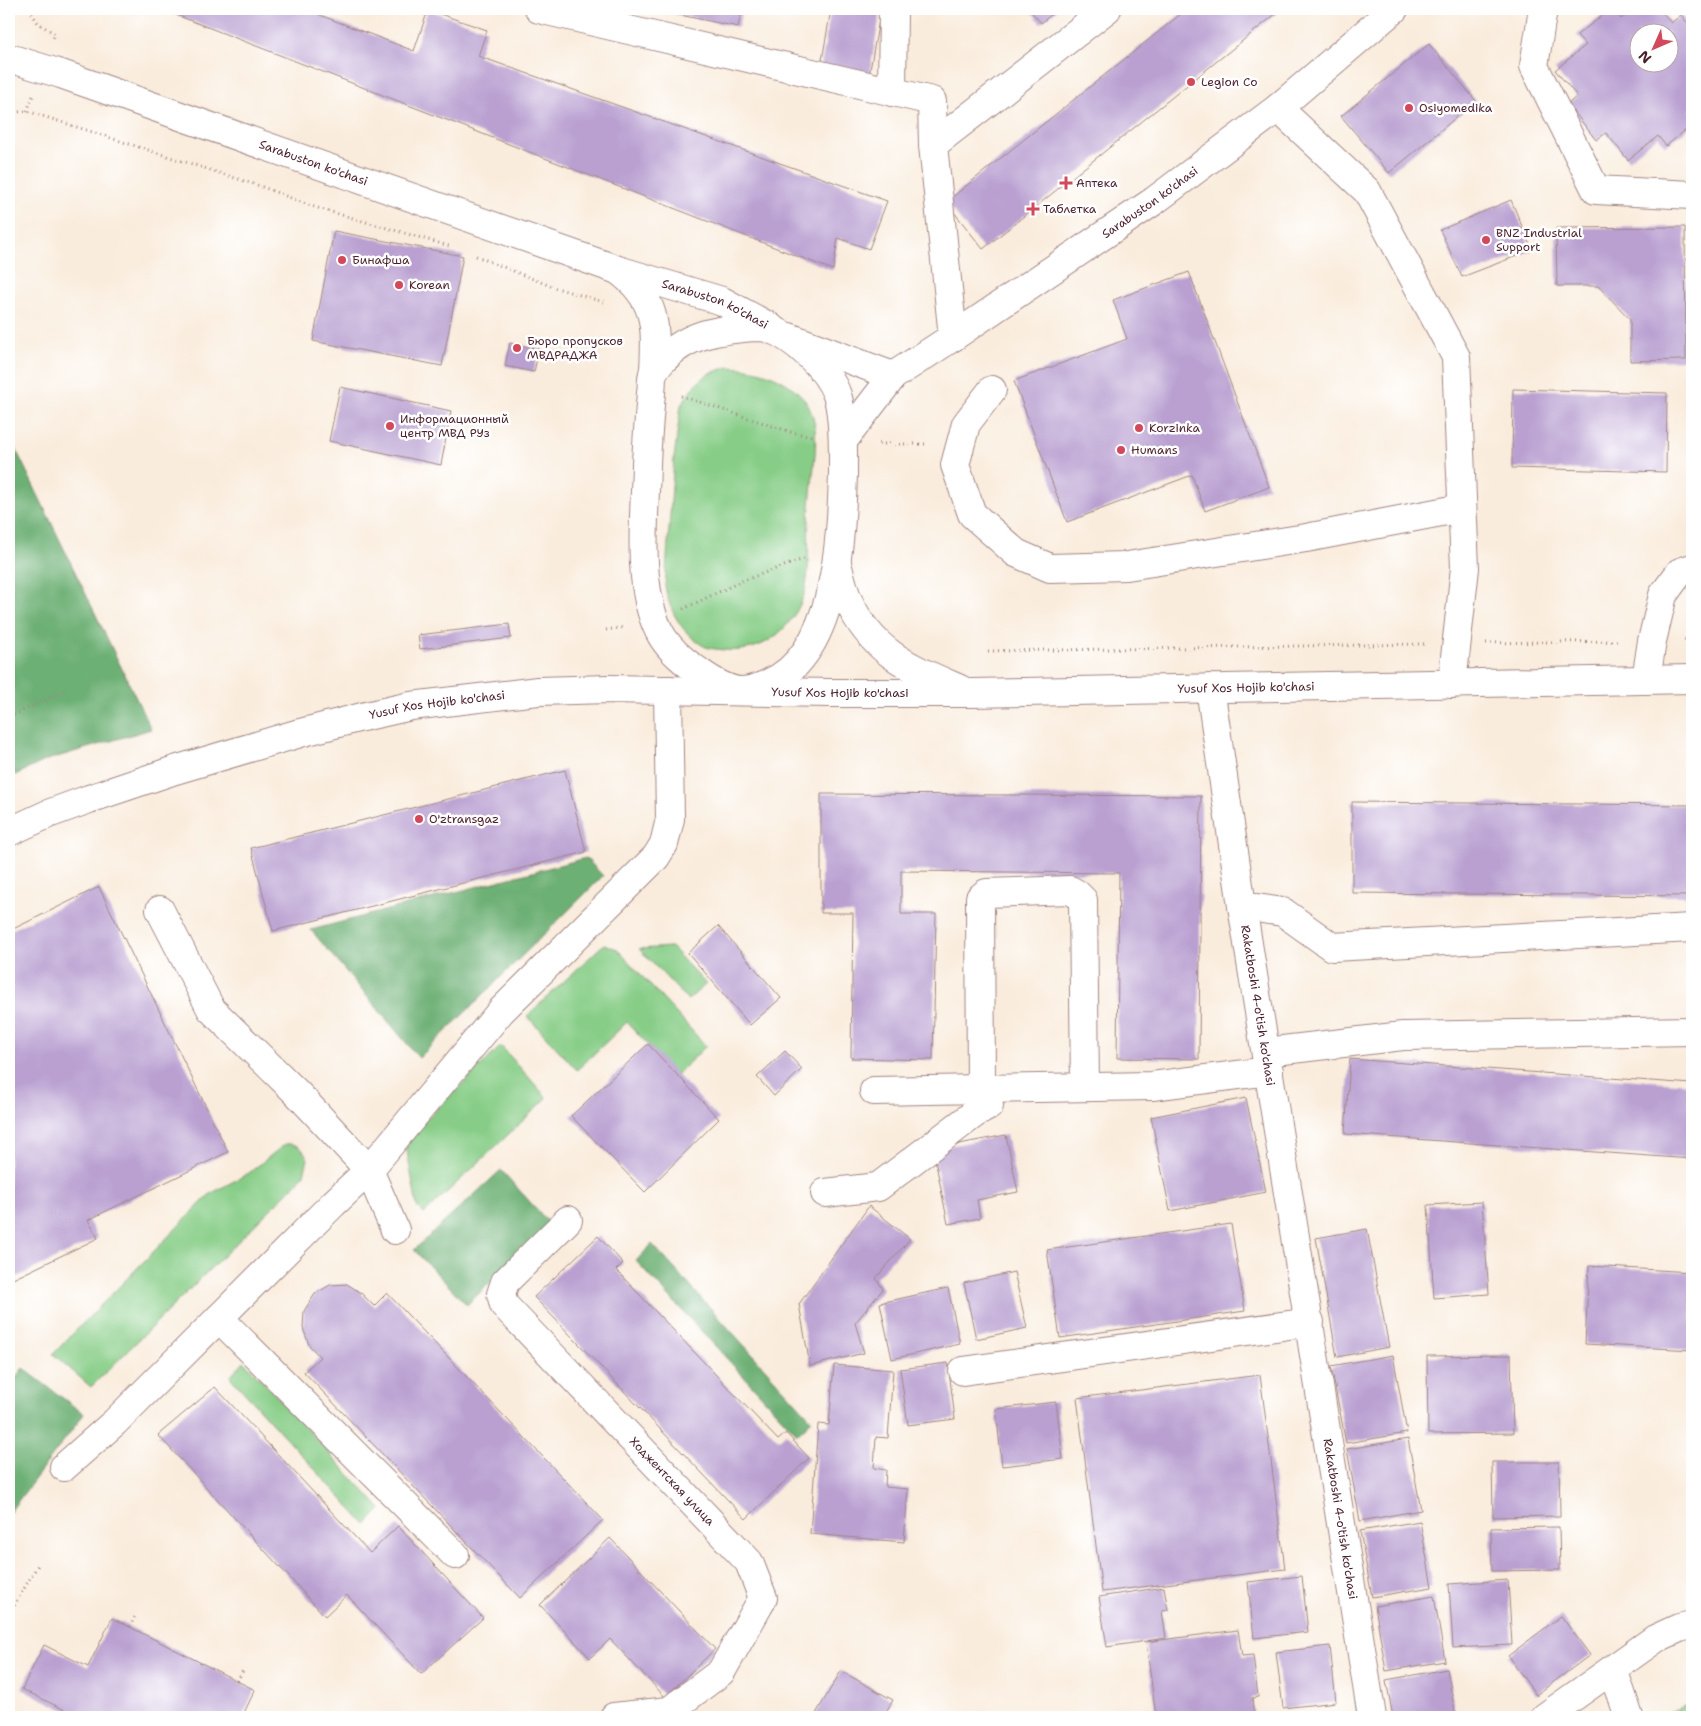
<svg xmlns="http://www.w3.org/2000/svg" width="1701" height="1726" viewBox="0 0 1701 1726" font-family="'Shantell Sans',sans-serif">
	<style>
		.green { fill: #87cd87; stroke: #687659 }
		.forest { fill: #6db074; stroke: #5c6850 }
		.building { fill: #b9a0d1; fill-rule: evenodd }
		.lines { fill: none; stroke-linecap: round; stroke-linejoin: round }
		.minor-casing { stroke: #a28684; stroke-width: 30 }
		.major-casing { stroke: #a28684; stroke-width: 30 }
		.path { stroke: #a28684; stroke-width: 3; stroke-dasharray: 1 4; stroke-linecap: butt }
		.minor { stroke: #fff; stroke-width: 28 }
		.major { stroke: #fff; stroke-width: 28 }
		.poi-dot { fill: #d1495b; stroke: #fff; stroke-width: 2 }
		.labels { text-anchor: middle; stroke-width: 5; stroke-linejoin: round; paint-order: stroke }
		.poi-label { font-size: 12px; fill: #4a1f2b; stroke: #fff; text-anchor: start }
		.street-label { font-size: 12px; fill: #4a1f2b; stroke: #fff }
	</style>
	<rect width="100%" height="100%" fill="#fff"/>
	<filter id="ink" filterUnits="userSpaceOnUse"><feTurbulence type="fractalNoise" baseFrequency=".02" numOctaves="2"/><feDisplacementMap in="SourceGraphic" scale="10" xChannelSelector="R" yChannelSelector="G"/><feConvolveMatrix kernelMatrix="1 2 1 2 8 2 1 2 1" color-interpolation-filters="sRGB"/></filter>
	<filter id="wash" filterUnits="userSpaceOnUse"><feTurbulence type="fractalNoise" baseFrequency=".0096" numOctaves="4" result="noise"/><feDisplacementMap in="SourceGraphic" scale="20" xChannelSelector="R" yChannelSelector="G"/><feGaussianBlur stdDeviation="1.12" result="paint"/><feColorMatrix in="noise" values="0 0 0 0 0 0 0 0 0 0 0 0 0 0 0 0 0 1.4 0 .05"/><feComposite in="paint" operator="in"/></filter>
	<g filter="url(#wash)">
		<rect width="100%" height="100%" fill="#f9ecdc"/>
		<g class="green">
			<path d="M728,367C750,368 770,372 789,385C819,406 817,434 814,466C812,484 810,502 809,519C807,550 813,585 796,612C780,639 756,653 724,650C717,649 708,649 702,645C681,632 669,610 665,586L674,458L681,405L693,387L708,374Z"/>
			<polygon points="604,944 617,949 706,1046 676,1075 627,1022 577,1070 527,1016"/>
			<polygon points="671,947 706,984 688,1000 639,949"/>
			<polygon points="501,1046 547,1098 424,1214 417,1207 405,1140"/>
			<path d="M285,1144C297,1143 303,1148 308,1159L304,1174L299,1181L91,1387L53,1354L210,1194L249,1173Z"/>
			<polygon points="244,1361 381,1509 366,1525 230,1377"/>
			<polygon points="1692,1704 1692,1717 1670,1717 1669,1712"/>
		</g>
		<g class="forest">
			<polygon points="9,435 151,729 47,760 9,778"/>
			<polygon points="586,858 603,876 419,1058 311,930"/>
			<polygon points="501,1170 550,1224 467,1305 414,1250"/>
			<polygon points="652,1244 812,1420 797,1434 636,1261"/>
			<polygon points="23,1368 84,1414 9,1513 9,1387"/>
		</g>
		<g id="blocks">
			<g class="building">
				<polygon points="161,9 304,9 414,51 428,10 487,30 478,56 887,201 869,249 838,238 833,270"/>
				<polygon points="651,9 742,9 738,27"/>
				<polygon points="831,9 881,9 868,81 820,72"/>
				<polygon points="1029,9 1058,9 1041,23"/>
				<polygon points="1187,9 1282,9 983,249 946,202"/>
				<path d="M1611,9H1613L1621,19L1634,9H1660L1671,23L1681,15L1692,29V109L1690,110L1692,113V125L1666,146L1658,136L1628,160L1606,133L1596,140L1568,104L1577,96L1555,70L1586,45L1577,35ZM1638,32H1668V62H1638Z"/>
				<polygon points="1429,44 1476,101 1389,173 1341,116"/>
				<polygon points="1511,200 1532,250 1462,277 1440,230"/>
				<polygon points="1685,227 1686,360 1630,361 1630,319 1598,286 1557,286 1556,228"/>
				<polygon points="334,231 463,256 442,366 313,341"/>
				<polygon points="1189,272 1269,487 1205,511 1192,475 1067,522 1014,381 1127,339 1113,300"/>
				<polygon points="510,343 539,349 534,372 505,366"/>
				<polygon points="340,387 451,411 441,465 329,441"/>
				<polygon points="1513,389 1667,393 1666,472 1512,468"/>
				<polygon points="509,624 511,638 420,649 418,635"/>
				<polygon points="565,770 586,852 273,931 251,848"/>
				<polygon points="821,794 1201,796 1199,1059 1117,1058 1119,873 901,871 901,914 936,914 933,1060 851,1058 853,913 821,913"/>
				<polygon points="1352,802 1692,805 1692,896 1352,893"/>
				<polygon points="99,887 228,1152 88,1220 98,1238 9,1281 9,931"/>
				<polygon points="718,926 781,998 750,1025 688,953"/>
				<polygon points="648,1044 719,1119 645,1192 571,1116"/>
				<polygon points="785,1051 802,1069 774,1096 757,1077"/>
				<polygon points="1350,1059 1692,1084 1692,1159 1345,1134"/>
				<polygon points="1246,1098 1266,1192 1170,1211 1151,1117"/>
				<polygon points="1006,1135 1018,1192 977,1200 980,1218 948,1224 933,1149"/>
				<polygon points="1482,1202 1489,1294 1434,1298 1428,1205"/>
				<polygon points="869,1206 910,1239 876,1278 883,1289 855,1323 864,1353 810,1366 799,1304"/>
				<polygon points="1231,1224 1245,1311 1060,1338 1047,1250"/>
				<polygon points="1367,1229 1389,1347 1337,1357 1316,1238"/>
				<polygon points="598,1236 623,1263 616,1270 778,1440 786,1433 809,1458 746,1519 534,1297"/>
				<polygon points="1589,1266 1692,1272 1692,1350 1585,1344"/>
				<polygon points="1014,1272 1027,1328 976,1339 964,1283"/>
				<polygon points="347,1284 361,1293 374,1306 387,1293 603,1520 520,1598 304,1372 320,1357 309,1345 303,1328 304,1311 315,1294 330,1285"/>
				<polygon points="948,1288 960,1344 892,1359 880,1303"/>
				<polygon points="1393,1355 1407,1433 1346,1443 1331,1366"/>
				<polygon points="1511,1355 1513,1433 1428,1434 1427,1356"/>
				<polygon points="948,1363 955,1419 908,1425 900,1369"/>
				<polygon points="834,1365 893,1370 888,1438 876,1437 874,1468 886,1470 885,1487 908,1489 904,1542 810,1534 818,1424 829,1425"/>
				<polygon points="1260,1375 1285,1569 1102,1592 1077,1398"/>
				<polygon points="215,1387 370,1553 398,1526 483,1618 421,1674 347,1595 325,1616 158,1435"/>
				<polygon points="1056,1402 1063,1459 1002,1466 996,1409"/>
				<polygon points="1408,1439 1421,1510 1360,1521 1347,1449"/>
				<polygon points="1492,1462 1559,1462 1560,1516 1493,1517"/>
				<polygon points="1420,1521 1432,1587 1372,1597 1360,1531"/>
				<polygon points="1559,1527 1560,1570 1492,1571 1491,1528"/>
				<polygon points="610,1538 715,1649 665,1697 610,1639 590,1658 540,1605"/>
				<polygon points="1302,1576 1308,1632 1254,1638 1248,1582"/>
				<polygon points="1508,1580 1512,1645 1453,1648 1449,1584"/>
				<polygon points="1164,1587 1168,1610 1162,1611 1166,1638 1107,1647 1099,1597"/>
				<polygon points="1434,1596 1445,1661 1386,1671 1375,1606"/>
				<polygon points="1561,1616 1590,1655 1536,1695 1508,1656"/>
				<polygon points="112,1618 255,1690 242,1717 79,1717 22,1689 44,1645 88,1667"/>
				<polygon points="1238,1630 1242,1656 1253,1655 1258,1697 1252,1698 1254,1717 1156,1717 1146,1642"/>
				<polygon points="1330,1646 1336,1702 1283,1708 1276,1652"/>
				<polygon points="1447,1669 1456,1717 1393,1717 1386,1680"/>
				<polygon points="841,1671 893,1700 883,1717 814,1717"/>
			</g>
		</g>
	</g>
	<g filter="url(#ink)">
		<use href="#blocks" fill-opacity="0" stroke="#a28684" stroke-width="1"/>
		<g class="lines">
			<g class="minor-casing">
				<g id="minor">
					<polyline points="539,9 932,101 933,145 953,337"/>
					<polyline points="1543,9 1534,66 1596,190 1692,195"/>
					<polyline points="892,92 893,9"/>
					<polyline points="1278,108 1367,191 1456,357 1465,568 1452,684"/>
					<polyline points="933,145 1107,9"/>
					<polyline points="789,337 893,376"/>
					<polyline points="992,390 966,424 955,465 972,514 1016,553 1050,568 1127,566 1306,538 1462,508"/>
					<path id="s1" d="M843,441L893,376L953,337L1154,201L1278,108L1394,9"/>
					<polyline points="1646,680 1652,641 1663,595 1680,572 1692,568"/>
					<path id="s2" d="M1210,688L1242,906L1372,1717"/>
					<polyline points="1242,906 1283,912 1332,947 1692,928"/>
					<polyline points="160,910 211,1009 297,1093 369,1170 395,1230"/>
					<polyline points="1266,1052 1403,1036 1692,1031"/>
					<polyline points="874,1091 1152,1086 1269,1071"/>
					<polyline points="974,1114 981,1089 980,898 986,893 1070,890 1077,894 1083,900 1085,1087"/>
					<polyline points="825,1193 878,1187 974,1114 989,1106"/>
					<path id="s3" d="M568,1220L505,1282L501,1294L504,1305L749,1562L763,1598L721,1672L669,1711L614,1717"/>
					<polyline points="219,1318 455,1555"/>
					<polyline points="963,1371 1310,1322"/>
					<polyline points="64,1467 115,1422 333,1204 369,1170 501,1011 656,857 664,844 670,819 668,690"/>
					<polyline points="1613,1669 1629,1717"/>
					<polyline points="1545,1717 1655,1639 1679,1628 1692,1625"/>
				</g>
			</g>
			<g class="major-casing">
				<g id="major">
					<path id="s4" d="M9,58L61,74L618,270L722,301L770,327"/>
					<path d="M619,271C658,300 656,327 654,371"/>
					<path d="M753,327C758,327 763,327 767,328C793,336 828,369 837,395C844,415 843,452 843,474C841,537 837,656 767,684C760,687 749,691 740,691C726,690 709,679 698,671C683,661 667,647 659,631C636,584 645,515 646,464C647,440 649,417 651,393C652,387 651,376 654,370C656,367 661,363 663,360C688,333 719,330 753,327Z"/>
					<path d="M837,563C840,575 843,588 848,600C873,654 909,667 960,689"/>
					<path id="s5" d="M9,832L48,814L89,799L175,770L300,733L362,717L411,706L538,691L609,689L831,693H971L1692,679"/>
				</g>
			</g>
			<g class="path">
				<polyline points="29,9 38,23 55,34 53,39"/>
				<polyline points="27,111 33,96"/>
				<polyline points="9,113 27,111 260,186 311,206 449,246"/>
				<polyline points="476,256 553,287 607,303"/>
				<polyline points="681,396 791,432 811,436"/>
				<polyline points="879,444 928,444"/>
				<polyline points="683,609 744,580 804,559"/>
				<polyline points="606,630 625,627"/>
				<polyline points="1684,640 1692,640"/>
				<polyline points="1486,643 1620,641"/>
				<polyline points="988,651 1425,644"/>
				<polyline points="9,717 66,690"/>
				<polyline points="9,1614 38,1565"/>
				<polyline points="130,1627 136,1614"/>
				<polyline points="237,1681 244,1669"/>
			</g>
			<use href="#minor" class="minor"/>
			<use href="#major" class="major"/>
		</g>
	</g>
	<g class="poi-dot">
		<circle cx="1191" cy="82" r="5"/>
		<circle cx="1409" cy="108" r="5"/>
		<path d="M1063.5 175.5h5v5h5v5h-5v5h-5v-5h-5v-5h5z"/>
		<path d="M1030.5 201.5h5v5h5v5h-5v5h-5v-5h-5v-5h5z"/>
		<circle cx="1486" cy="240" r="5"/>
		<circle cx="342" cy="260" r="5"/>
		<circle cx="399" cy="285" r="5"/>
		<circle cx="517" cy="348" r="5"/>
		<circle cx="390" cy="426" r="5"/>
		<circle cx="1139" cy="428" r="5"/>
		<circle cx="1121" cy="450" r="5"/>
		<circle cx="419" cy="819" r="5"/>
	</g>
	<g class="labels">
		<g class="poi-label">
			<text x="1201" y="86">Legion Co</text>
			<text x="1419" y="112">Osiyomedika</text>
			<text x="1076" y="187">Аптека</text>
			<text x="1043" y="213">Таблетка</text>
			<text x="1496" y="237">BNZ Industrial<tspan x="1496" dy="14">Support</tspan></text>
			<text x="352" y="264">Бинафша</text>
			<text x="409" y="289">Korean</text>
			<text x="527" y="345">Бюро пропусков<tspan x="527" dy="14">МВДРАДЖА</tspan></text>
			<text x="400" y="423">Информационный<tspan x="400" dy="14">центр МВД РУз</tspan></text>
			<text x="1149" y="432">Korzinka</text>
			<text x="1131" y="454">Humans</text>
			<text x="429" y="823">O'ztransgaz</text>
		</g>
		<g class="street-label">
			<text dy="4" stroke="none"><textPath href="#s4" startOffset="322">Sarabuston ko'chasi</textPath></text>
			<text dy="4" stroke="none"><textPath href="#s1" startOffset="392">Sarabuston ko'chasi</textPath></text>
			<text dy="4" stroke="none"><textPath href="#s4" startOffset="748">Sarabuston ko'chasi</textPath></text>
			<text dy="4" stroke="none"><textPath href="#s5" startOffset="1258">Yusuf Xos Hojib ko'chasi</textPath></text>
			<text dy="4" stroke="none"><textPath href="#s5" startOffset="852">Yusuf Xos Hojib ko'chasi</textPath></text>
			<text dy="4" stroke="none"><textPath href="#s5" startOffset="448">Yusuf Xos Hojib ko'chasi</textPath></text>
			<text dy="4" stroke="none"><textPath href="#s2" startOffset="321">Rakatboshi 4-o'tish ko'chasi</textPath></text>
			<text dy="4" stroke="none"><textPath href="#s3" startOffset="356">Ходжентская улица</textPath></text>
			<text dy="4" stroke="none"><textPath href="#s2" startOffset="841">Rakatboshi 4-o'tish ko'chasi</textPath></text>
		</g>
	</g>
	<rect width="1701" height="1726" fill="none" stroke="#fff" stroke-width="30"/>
	<g transform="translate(1654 48) rotate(225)"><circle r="24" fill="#ffffff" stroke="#b7a5aa"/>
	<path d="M0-4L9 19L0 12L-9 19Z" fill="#d1495b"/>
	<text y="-8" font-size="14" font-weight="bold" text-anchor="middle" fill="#4a1f2b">N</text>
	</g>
</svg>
